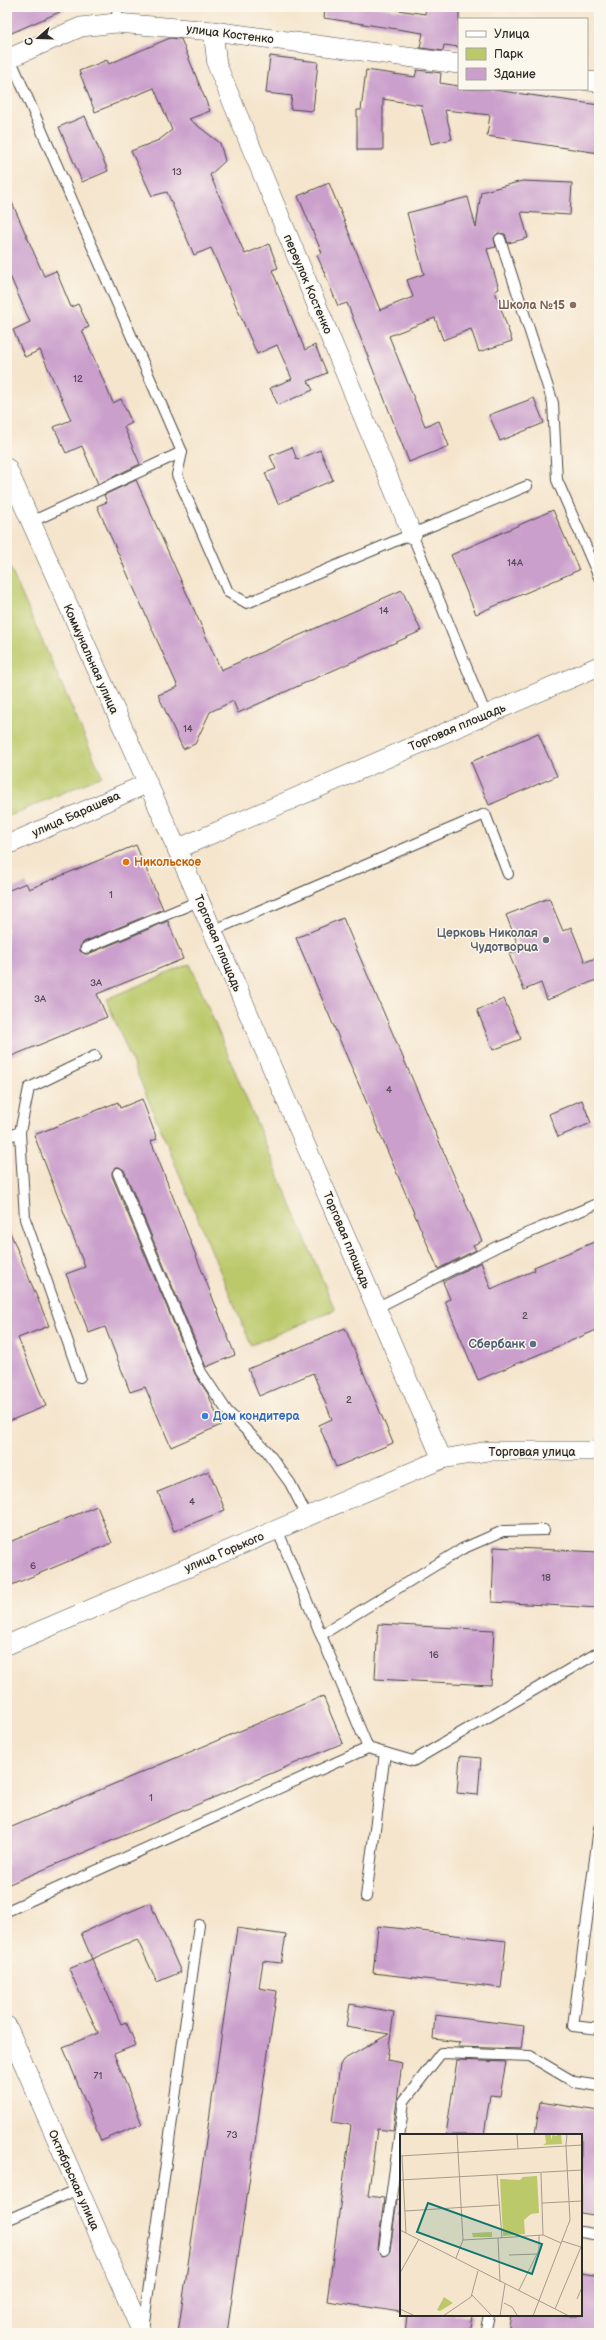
<svg xmlns="http://www.w3.org/2000/svg" width="606" height="2340" viewBox="0 0 606 2340" font-family="'Balsamiq Sans',sans-serif">
	<style>
		.green { fill: #bbc96b; stroke: #737a4b }
		.building { fill: #ca9fcc }
		.lines { fill: none; stroke-linecap: round; stroke-linejoin: round }
		.service-casing { stroke: #494743; stroke-width: 12 }
		.minor-casing { stroke: #494743; stroke-width: 20 }
		.service { stroke: #fff; stroke-width: 10 }
		.minor { stroke: #fff; stroke-width: 19 }
		.education-dot { fill: #8d6e63; stroke: #fbf7ec; stroke-width: 1.5 }
		.food-dot { fill: #e8710a; stroke: #fbf7ec; stroke-width: 1.5 }
		.worship-dot { fill: #6b7280; stroke: #fbf7ec; stroke-width: 1.5 }
		.service-dot { fill: #5c6f8a; stroke: #fbf7ec; stroke-width: 1.5 }
		.shop-dot { fill: #3f7fe0; stroke: #fbf7ec; stroke-width: 1.5 }
		.labels { text-anchor: middle; stroke-width: 3; stroke-linejoin: round; paint-order: stroke }
		.number-label { font-size: 10px; fill: #534853 }
		.street-label { font-size: 12px; fill: #2b2b2b; stroke: #fbf7ec }
		.education-label { font-size: 12px; font-weight: bold; fill: #785e54; stroke: #fbf7ec; text-anchor: end }
		.food-label { font-size: 12px; font-weight: bold; fill: #c56008; stroke: #fbf7ec; text-anchor: start }
		.worship-label { font-size: 12px; font-weight: bold; fill: #5b616d; stroke: #fbf7ec; text-anchor: end }
		.service-label { font-size: 12px; font-weight: bold; fill: #4e5e75; stroke: #fbf7ec; text-anchor: end }
		.shop-label { font-size: 12px; font-weight: bold; fill: #366cbe; stroke: #fbf7ec; text-anchor: start }
		.inset-road { fill: none; stroke: #a49b8c; stroke-width: 1 }
		.view { fill: #0f766e; fill-opacity: 0.15; stroke: #0f766e; stroke-width: 2 }
		.inset-edge { fill: none; stroke: #2b2b2b; stroke-width: 2 }
	</style>
	<rect width="100%" height="100%" fill="#fbf7ec"/>
	<filter id="ink" filterUnits="userSpaceOnUse"><feTurbulence type="fractalNoise" baseFrequency=".025" numOctaves="2"/><feDisplacementMap in="SourceGraphic" scale="8" xChannelSelector="R" yChannelSelector="G"/><feConvolveMatrix kernelMatrix="1 2 1 2 8 2 1 2 1" color-interpolation-filters="sRGB"/></filter>
	<filter id="wash" filterUnits="userSpaceOnUse"><feTurbulence type="fractalNoise" baseFrequency=".012" numOctaves="4" result="noise"/><feDisplacementMap in="SourceGraphic" scale="16" xChannelSelector="R" yChannelSelector="G"/><feGaussianBlur stdDeviation="0.9" result="paint"/><feColorMatrix in="noise" values="0 0 0 0 0 0 0 0 0 0 0 0 0 0 0 0 0 1.4 0 .05"/><feComposite in="paint" operator="in"/></filter>
	<g filter="url(#wash)">
		<rect width="100%" height="100%" fill="#f5e5cd"/>
		<g class="green">
			<polygon points="7,561 102,776 7,817"/>
			<polygon points="190,964 335,1310 251,1345 106,999"/>
		</g>
		<g id="blocks">
			<g class="building">
				<polygon points="7,7 71,7 7,35"/>
				<polygon points="325,7 378,7 425,14 426,7 459,7 459,47 444,45 443,51 420,48 423,33 324,18"/>
				<polygon points="170,38 181,39 210,111 189,119 220,143 225,161 210,175 245,254 269,244 278,268 272,270 305,350 315,345 327,373 308,381 313,390 278,405 270,388 292,379 277,345 257,354 211,248 194,255 167,192 152,196 131,151 159,140 172,130 154,88 95,112 79,71 107,60 109,64"/>
				<polygon points="270,56 318,62 313,111 290,109 292,96 266,93"/>
				<polygon points="366,70 415,77 417,70 441,73 440,83 459,86 459,89 488,89 599,105 599,153 487,136 490,115 445,110 452,139 431,144 421,105 383,99 383,150 357,150 357,110 361,110"/>
				<polygon points="85,116 108,171 82,182 59,127"/>
				<polygon points="522,181 572,183 570,215 521,212 528,238 508,243 505,234 498,233 494,238 496,247 487,249 499,289 495,291 512,341 479,352 471,329 443,340 435,318 389,336 425,426 439,421 449,446 409,462 347,303 338,306 317,255 322,253 298,196 329,183 380,310 413,297 407,280 424,274 407,213 468,197 476,228 481,192"/>
				<polygon points="7,191 44,276 56,271 71,307 78,304 89,327 82,330 113,403 121,399 132,423 124,427 140,464 98,484 82,446 66,453 54,427 71,420 40,350 25,357 13,330 30,322 7,269"/>
				<polygon points="534,398 544,423 500,441 489,415"/>
				<polygon points="292,447 297,460 320,450 333,480 278,504 265,473 276,469 270,456"/>
				<polygon points="136,480 221,670 402,590 421,631 238,713 233,701 210,712 195,744 183,749 158,695 178,687 97,506 107,502 104,495"/>
				<polygon points="553,510 579,570 476,614 451,555"/>
				<polygon points="538,733 557,776 489,805 471,762"/>
				<polygon points="136,845 163,909 84,942 80,947 80,951 85,954 88,954 168,921 183,959 97,994 107,1017 7,1058 7,891 26,883 29,889"/>
				<polygon points="549,898 563,931 571,927 585,962 599,957 599,979 547,1000 541,983 524,990 509,954 520,950 506,915"/>
				<polygon points="343,918 482,1241 473,1245 476,1250 438,1269 296,938"/>
				<polygon points="504,999 521,1039 493,1050 477,1010"/>
				<polygon points="142,1099 157,1139 151,1141 235,1355 206,1367 124,1170 119,1167 115,1167 112,1172 112,1176 195,1374 208,1394 221,1425 171,1447 145,1387 130,1392 105,1327 89,1333 66,1274 85,1267 34,1135 118,1102 120,1108"/>
				<polygon points="582,1100 591,1123 558,1137 549,1114"/>
				<polygon points="7,1225 49,1326 18,1338 46,1406 7,1422"/>
				<polygon points="599,1240 599,1329 478,1380 445,1301 450,1299 443,1282 481,1262 491,1289 535,1270 534,1267"/>
				<polygon points="345,1328 393,1443 336,1467 319,1425 332,1419 313,1373 259,1396 248,1369"/>
				<polygon points="209,1471 225,1510 174,1531 158,1492"/>
				<polygon points="97,1506 112,1543 7,1587 7,1543"/>
				<polygon points="494,1547 599,1552 599,1608 492,1602"/>
				<polygon points="378,1624 494,1630 491,1685 375,1679"/>
				<polygon points="323,1696 343,1743 7,1885 7,1829"/>
				<polygon points="460,1756 481,1758 478,1795 457,1793"/>
				<polygon points="150,1903 181,1972 157,1982 137,1939 92,1959 81,1933"/>
				<polygon points="378,1926 506,1941 501,1988 373,1973"/>
				<polygon points="237,1928 286,1935 281,1963 263,1961 259,1988 277,1991 227,2333 178,2333"/>
				<polygon points="92,1959 121,2024 126,2022 136,2045 114,2054 142,2124 101,2141 63,2047 98,2033 69,1969"/>
				<polygon points="350,2004 394,2012 387,2060 402,2063 393,2131 377,2129 368,2196 384,2198 378,2249 380,2255 384,2256 390,2251 397,2199 401,2200 401,2312 327,2301 351,2125 332,2122 340,2065 343,2060 389,2034 346,2027"/>
				<polygon points="435,2015 524,2026 521,2049 459,2047 460,2042 433,2039"/>
				<polygon points="457,2060 506,2062 500,2096 490,2095 484,2135 446,2135"/>
				<polygon points="540,2102 599,2111 599,2216 581,2213 581,2135 535,2135"/>
				<polygon points="581,2273 599,2276 599,2333 508,2333 511,2315 581,2315"/>
				<polygon points="407,2315 472,2315 469,2333 405,2333"/>
			</g>
		</g>
	</g>
	<g filter="url(#ink)">
		<use href="#blocks" fill-opacity="0" stroke="#494743" stroke-width="1"/>
		<g class="lines">
			<g class="service-casing">
				<g id="service">
					<polyline points="116,23 118,7"/>
					<polyline points="10,58 182,452 177,475 228,592 247,603 412,534"/>
					<polyline points="500,239 553,403 557,480 599,577"/>
					<polyline points="31,522 182,452"/>
					<polyline points="486,715 412,534 527,486"/>
					<polyline points="212,931 485,814 508,874"/>
					<polyline points="86,948 199,901"/>
					<polyline points="20,1132 25,1219 80,1377"/>
					<polyline points="7,1137 20,1132 29,1088 95,1056"/>
					<polyline points="118,1173 201,1372 227,1411 266,1450 290,1483 307,1516"/>
					<polyline points="376,1308 500,1245 599,1203"/>
					<polyline points="321,1635 462,1549 503,1531 544,1530"/>
					<polyline points="368,1748 413,1761 599,1652"/>
					<polyline points="599,1828 573,2026 599,2029"/>
					<polyline points="366,1897 385,1753"/>
					<polyline points="7,1911 368,1748 277,1529"/>
					<polyline points="7,2220 78,2189"/>
					<polyline points="581,2232 599,2235"/>
					<polyline points="384,2250 404,2101 441,2053 530,2056 574,2082 599,2086"/>
					<polyline points="143,2329 199,1925"/>
					<polyline points="485,2333 489,2315"/>
				</g>
			</g>
			<g class="minor-casing">
				<g id="minor">
					<polyline points="213,31 217,65 412,534"/>
					<polyline points="7,59 81,27 116,23 213,31 459,64"/>
					<polyline points="587,81 599,82"/>
					<polyline points="7,468 177,849"/>
					<polyline points="7,845 146,784"/>
					<polyline points="442,1459 177,849 599,666"/>
					<polyline points="7,1645 442,1459 488,1451 599,1451"/>
					<polyline points="7,2026 142,2333"/>
				</g>
			</g>
			<use href="#service" class="service"/>
			<use href="#minor" class="minor"/>
		</g>
	</g>
	<circle class="education-dot" cx="573" cy="305" r="4"/>
	<circle class="food-dot" cx="126" cy="862" r="4"/>
	<circle class="worship-dot" cx="546" cy="940" r="4"/>
	<circle class="service-dot" cx="533" cy="1344" r="4"/>
	<circle class="shop-dot" cx="205" cy="1416" r="4"/>
	<g class="labels">
		<g class="number-label">
			<text x="177" y="175">13</text>
			<text x="78" y="382">12</text>
			<text x="515" y="566">14А</text>
			<text x="384" y="614">14</text>
			<text x="188" y="732">14</text>
			<text x="111" y="898">1</text>
			<text x="96" y="986">3А</text>
			<text x="40" y="1002">3А</text>
			<text x="389" y="1093">4</text>
			<text x="525" y="1319">2</text>
			<text x="349" y="1403">2</text>
			<text x="192" y="1505">4</text>
			<text x="33" y="1569">6</text>
			<text x="546" y="1581">18</text>
			<text x="434" y="1658">16</text>
			<text x="151" y="1801">1</text>
			<text x="98" y="2079">71</text>
			<text x="232" y="2138">73</text>
		</g>
		<g class="street-label">
			<text transform="translate(230 34) rotate(7)" y="4">улица Костенко</text>
			<text transform="translate(308 284) rotate(67)" y="4">переулок Костенко</text>
			<text transform="translate(91 659) rotate(66)" y="4">Коммунальная улица</text>
			<text transform="translate(457 727) rotate(-23)" y="4">Торговая площадь</text>
			<text transform="translate(76 814) rotate(-24)" y="4">улица Барашева</text>
			<text transform="translate(218 943) rotate(67)" y="4">Торговая площадь</text>
			<text transform="translate(347 1240) rotate(67)" y="4">Торговая площадь</text>
			<text x="532" y="1456">Торговая улица</text>
			<text transform="translate(224 1552) rotate(-23)" y="4">улица Горького</text>
			<text transform="translate(74 2180) rotate(66)" y="4">Октябрьская улица</text>
		</g>
		<g class="education-label">
			<text x="565" y="309">Школа №15</text>
		</g>
		<g class="food-label">
			<text x="134" y="866">Никольское</text>
		</g>
		<g class="worship-label">
			<text x="538" y="937">Церковь Николая<tspan x="538" dy="14">Чудотворца</tspan></text>
		</g>
		<g class="service-label">
			<text x="525" y="1348">Сбербанк</text>
		</g>
		<g class="shop-label">
			<text x="213" y="1420">Дом кондитера</text>
		</g>
	</g>
	<g transform="translate(400 2134)">
		<rect width="182" height="182" fill="#f5e5cd"/>
		<path d="M151,0V6L153,0L155,2L161,0L162,10L143,11L146,9L145,1ZM137,42L139,79L131,80L124,86L125,100L103,102L100,45L120,46L123,43ZM92,98V103H73L72,99ZM44,163L53,169L40,177L37,176Z" fill="#bbc96b"/>
		<path class="inset-road" d="M117,0L118,15M166,12L167,0M0,22L182,11M2,22L6,99M141,39L143,101M97,41L102,104M0,46L182,36M142,69L182,67M5,77L99,71M0,96L169,182M98,104L143,101L161,109M63,106L98,104L100,148M162,107L181,113M109,121L137,120M56,124L63,106L57,0M0,139L19,105M119,156L139,116V101M72,161L92,182M177,165L182,153M104,169L112,173L117,181M0,175L15,182M155,175L181,113M43,182L71,163L78,137M100,182L105,150M133,182L170,86L166,12"/>
		<path class="view" d="M28,69L142,110L132,140L17,98Z"/>
		<rect width="182" height="182" class="inset-edge"/>
	</g>
	<rect width="606" height="2340" fill="none" stroke="#fbf7ec" stroke-width="24"/>
	<rect x="458" y="18" width="130" height="72" fill="#fbf7ec" stroke="#a8a59f"/>
	<rect x="466" y="31" width="20" height="6" fill="#ffffff" stroke="#a8a59f"/>
	<text x="494" y="38" font-size="12" fill="#2b2b2b">Улица</text>
	<rect x="466" y="48" width="20" height="12" fill="#bbc96b" stroke="#a8a59f"/>
	<text x="494" y="58" font-size="12" fill="#2b2b2b">Парк</text>
	<rect x="466" y="68" width="20" height="12" fill="#ca9fcc" stroke="#a8a59f"/>
	<text x="494" y="78" font-size="12" fill="#2b2b2b">Здание</text>
	<g transform="translate(38 38) rotate(250)" stroke="#fbf7ec" stroke-width="3" paint-order="stroke">
	<path d="M0-3L7 15L0 10L-7 15Z" fill="#2b2b2b"/>
	<text y="-6" font-size="11" font-weight="bold" text-anchor="middle" fill="#2b2b2b">С</text>
	</g>
</svg>
